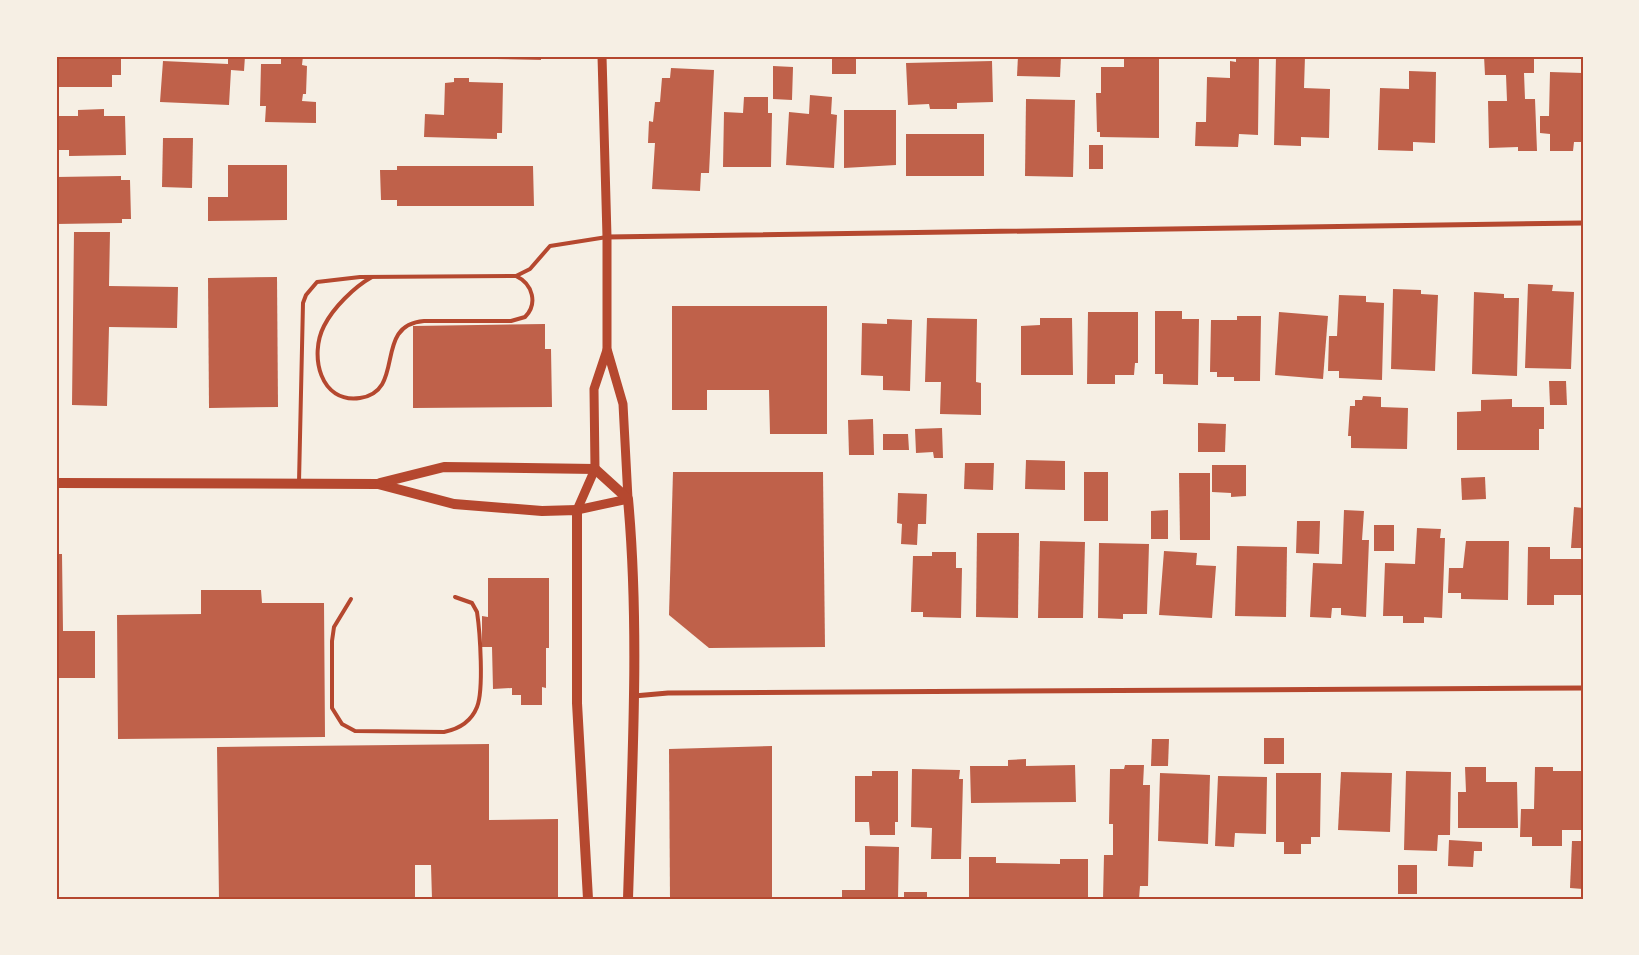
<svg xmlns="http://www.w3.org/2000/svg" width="1639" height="955" viewBox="0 0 1639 955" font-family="'Fira Sans Condensed',sans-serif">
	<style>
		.building { fill: #bf614a }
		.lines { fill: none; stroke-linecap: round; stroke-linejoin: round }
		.service { stroke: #b5482f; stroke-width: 4 }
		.minor { stroke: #b5482f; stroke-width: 5 }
		.tertiary { stroke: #b5482f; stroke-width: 9 }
		.secondary { stroke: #b5482f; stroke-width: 10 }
		.neatline { fill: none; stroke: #b5482f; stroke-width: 2 }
	</style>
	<rect width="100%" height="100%" fill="#f6efe4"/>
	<g class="building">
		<polygon points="56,56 121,56 121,75 112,75 112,87 56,87"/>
		<polygon points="228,56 245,56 244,71 231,70 229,105 160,102 163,61 228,64"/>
		<polygon points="281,56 303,56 302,65 307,66 306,94 303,94 302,101 316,102 316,123 265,122 266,106 260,106 261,64 281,64"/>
		<polygon points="496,56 541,56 541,60 496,59"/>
		<rect x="832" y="56" width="24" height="18"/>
		<polygon points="1018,56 1061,56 1060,77 1017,76"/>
		<polygon points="1124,56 1159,56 1159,138 1100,137 1100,132 1097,132 1096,93 1101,93 1101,67 1124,67"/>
		<polygon points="1236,56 1259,56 1258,135 1239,134 1238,147 1195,146 1196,122 1206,122 1207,77 1230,78 1230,61 1236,62"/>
		<polygon points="1276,56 1305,56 1304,88 1330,89 1329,138 1301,137 1301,146 1274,145"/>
		<polygon points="1484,56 1534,56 1534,73 1524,73 1525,99 1535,99 1537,151 1518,151 1518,147 1489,148 1488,101 1507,101 1506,75 1485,75"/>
		<polygon points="992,61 993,102 957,103 957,109 930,109 929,104 908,105 906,63"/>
		<polygon points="773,66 793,67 792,100 773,99"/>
		<polygon points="671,68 714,70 709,173 701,173 700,191 652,189 655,143 648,143 649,121 653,122 655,102 660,102 662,78 670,78"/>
		<polygon points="1409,71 1436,72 1435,143 1413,142 1413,151 1378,150 1380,88 1409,89"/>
		<polygon points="1550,72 1583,73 1583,142 1574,142 1573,151 1550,151 1550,134 1540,133 1540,116 1549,116"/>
		<polygon points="454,78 469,78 469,82 503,83 502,133 497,133 497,139 424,137 425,114 444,115 445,83 454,82"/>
		<polygon points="810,95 832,97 831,114 837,115 834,168 786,165 789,112 809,114"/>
		<polygon points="744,97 768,97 768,113 772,113 771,167 723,167 724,112 743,113"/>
		<polygon points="1026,99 1075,100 1073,177 1025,176"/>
		<polygon points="104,109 104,116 125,116 126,155 69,156 69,150 59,150 59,158 56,158 58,116 78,116 78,110"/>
		<polygon points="844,110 896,110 896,165 844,168"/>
		<rect x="906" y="134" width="78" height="42"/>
		<polygon points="163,138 193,138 192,188 162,187"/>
		<rect x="1089" y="145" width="14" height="24"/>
		<polygon points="228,165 287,165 287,220 208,221 208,197 228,197"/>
		<polygon points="397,166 533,166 534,206 397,206 397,200 381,200 380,170 397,170"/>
		<polygon points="121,176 121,180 130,180 131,219 122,219 122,223 56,224 56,177"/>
		<polygon points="74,232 110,232 109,286 178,287 177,328 109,327 107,406 72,405"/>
		<polygon points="277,277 278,407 209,408 208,278"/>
		<polygon points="1528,284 1553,285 1552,291 1574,292 1571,369 1525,368"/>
		<polygon points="1393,289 1421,290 1421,294 1438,295 1435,371 1391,369"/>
		<polygon points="1474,292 1504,294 1504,298 1519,298 1517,376 1472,374"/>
		<polygon points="1339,295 1366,296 1366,302 1384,303 1382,380 1339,378 1339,371 1328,371 1329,336 1337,336"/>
		<polygon points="672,306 827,306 827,434 770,434 769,390 707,390 707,410 672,410"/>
		<polygon points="1155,311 1182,311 1182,319 1199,319 1198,385 1163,384 1163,374 1155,374"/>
		<polygon points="1088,312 1138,312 1138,363 1135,363 1134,375 1115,375 1115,384 1087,384"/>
		<polygon points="1279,312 1328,316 1323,379 1275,375"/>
		<polygon points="1237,316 1261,316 1260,381 1234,381 1234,377 1217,377 1217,372 1210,372 1211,320 1237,320"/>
		<polygon points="927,318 977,319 976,382 981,383 981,415 940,414 941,382 925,382"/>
		<polygon points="1040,318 1072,318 1073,375 1021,375 1021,326 1040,325"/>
		<polygon points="887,319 912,320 910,391 883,390 883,376 861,375 862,323 887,324"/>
		<polygon points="545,324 545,349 551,349 552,407 413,408 413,326"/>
		<polygon points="1549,381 1566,381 1567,405 1550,405"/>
		<polygon points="1363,396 1381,397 1381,407 1408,408 1407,449 1351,448 1351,436 1348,436 1350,406 1355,406 1355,400 1362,400"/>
		<polygon points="1512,399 1512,407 1544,407 1544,429 1539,429 1539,450 1457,450 1457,412 1481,411 1481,400"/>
		<polygon points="873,419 874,455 849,455 848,420"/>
		<polygon points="1198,423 1226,424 1225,452 1198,452"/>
		<polygon points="942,428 943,458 934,458 933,452 916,453 915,429"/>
		<polygon points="883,434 908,434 909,450 883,450"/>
		<polygon points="1026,460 1065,461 1065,490 1025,489"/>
		<polygon points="965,463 994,463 993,490 964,489"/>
		<polygon points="1212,465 1246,465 1246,496 1231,497 1231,493 1212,492"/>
		<polygon points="673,472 823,472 825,647 709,648 669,615"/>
		<rect x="1084" y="472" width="24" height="49"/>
		<polygon points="1179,473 1210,473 1210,540 1180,540"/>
		<polygon points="1485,477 1486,499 1462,500 1461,478"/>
		<polygon points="898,493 927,494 926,524 918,524 917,545 901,544 902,524 897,523"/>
		<polygon points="1574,507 1583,508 1583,548 1571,548"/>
		<polygon points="1168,510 1168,539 1151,539 1151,511"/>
		<polygon points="1344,510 1364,511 1362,540 1369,540 1366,617 1341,615 1341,608 1332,608 1331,618 1310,617 1313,563 1342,564"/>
		<polygon points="1297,521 1320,521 1319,554 1296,553"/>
		<rect x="1374" y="525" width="20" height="26"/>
		<polygon points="1417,528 1441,529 1440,538 1445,538 1442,618 1424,617 1424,623 1403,623 1403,616 1383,616 1385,563 1415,564"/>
		<polygon points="977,533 1019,533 1018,618 976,617"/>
		<polygon points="1040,541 1085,542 1083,618 1038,618"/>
		<polygon points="1466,541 1509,541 1508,600 1461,599 1461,593 1448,593 1449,568 1463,568"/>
		<polygon points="1099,543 1149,544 1147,614 1123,614 1123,619 1098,618"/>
		<polygon points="1237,546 1287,547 1286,617 1235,616"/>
		<polygon points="1528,547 1550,547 1550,559 1583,559 1582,595 1554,595 1554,605 1527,605"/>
		<polygon points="1164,551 1197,553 1196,565 1216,566 1212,618 1159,615"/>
		<polygon points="932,552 956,552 956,568 962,568 961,618 923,617 923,612 911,612 913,556 932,556"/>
		<polygon points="56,554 62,554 63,631 95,631 95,678 56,678"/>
		<polygon points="488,578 549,578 549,648 546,648 546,688 542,687 542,705 521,705 521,695 512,695 512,688 493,689 492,647 482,647 482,616 488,617"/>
		<polygon points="201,590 261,590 262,603 324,603 325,737 118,739 117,615 201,614"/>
		<rect x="1264" y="738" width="20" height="26"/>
		<polygon points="1152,739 1169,739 1168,766 1151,766"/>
		<polygon points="489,744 489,820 558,819 558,899 432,899 431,865 415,865 415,899 219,899 217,747"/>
		<polygon points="772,746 772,899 670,899 669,749"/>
		<polygon points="1026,759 1026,766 1075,765 1076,802 971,803 970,766 1008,766 1008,760"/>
		<polygon points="1125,765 1144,765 1143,785 1150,785 1148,886 1140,886 1139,899 1103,899 1104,855 1113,855 1113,824 1109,824 1110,769 1124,769"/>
		<polygon points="1465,767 1486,767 1486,782 1517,782 1518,828 1458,828 1458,792 1466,792"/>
		<polygon points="1535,767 1553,767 1553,771 1583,771 1583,830 1562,830 1562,846 1532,846 1532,837 1520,837 1521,809 1534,809"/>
		<polygon points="912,769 960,770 959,779 963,779 961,859 931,859 932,828 911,827"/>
		<polygon points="872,771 898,771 898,822 895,822 895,835 870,835 869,822 855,822 855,776 872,776"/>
		<polygon points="1406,771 1451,772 1450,835 1438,835 1437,851 1404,850"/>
		<polygon points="1341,772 1392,773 1390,832 1338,830"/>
		<polygon points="1160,773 1210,775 1208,844 1158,841"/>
		<polygon points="1276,773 1321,773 1320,837 1311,837 1311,844 1301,844 1301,854 1284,854 1284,842 1276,842"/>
		<polygon points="1218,776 1267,777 1266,834 1235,833 1234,847 1215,846"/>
		<polygon points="1449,840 1482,842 1482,851 1474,851 1473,867 1448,866"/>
		<polygon points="1572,841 1583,841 1583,889 1570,888"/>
		<polygon points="865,846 899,847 898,899 842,899 842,890 865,890"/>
		<polygon points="969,857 996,857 996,863 1060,864 1060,859 1088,859 1088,899 969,899"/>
		<rect x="1398" y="865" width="19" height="29"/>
		<rect x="904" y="892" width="23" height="7"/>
	</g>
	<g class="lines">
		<g class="service">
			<polyline points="56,262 56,282"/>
			<path d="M372,277C354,287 333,308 324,326C309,355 320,404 360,398C407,391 372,325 424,321H511L525,317C538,304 533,284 516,276"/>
			<polyline points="299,482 303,303 306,295 317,282 360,277 516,276 530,269 550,246 607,237"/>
			<path d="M351,599L334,627L332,641V708L342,724L355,731L444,732C459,729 471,722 477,707C484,690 480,632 477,612L472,603L455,597"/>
		</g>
		<g class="minor">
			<polyline points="607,237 1583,223"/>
			<polyline points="634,696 668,693 1583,688"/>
		</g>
		<g class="tertiary">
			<polyline points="577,510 628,499 623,404 607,349 607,237 602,56"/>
			<polyline points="577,510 595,469 594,389 607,350"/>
		</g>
		<g class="secondary">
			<polyline points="56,483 378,484 454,504 542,511 577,510 577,703 588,899"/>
			<path d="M380,483L444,467L595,469L628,499C640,631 632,766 628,899"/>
		</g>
	</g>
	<rect width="1639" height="955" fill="none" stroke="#f6efe4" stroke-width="115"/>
	<rect x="58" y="58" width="1524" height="840" class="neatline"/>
</svg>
